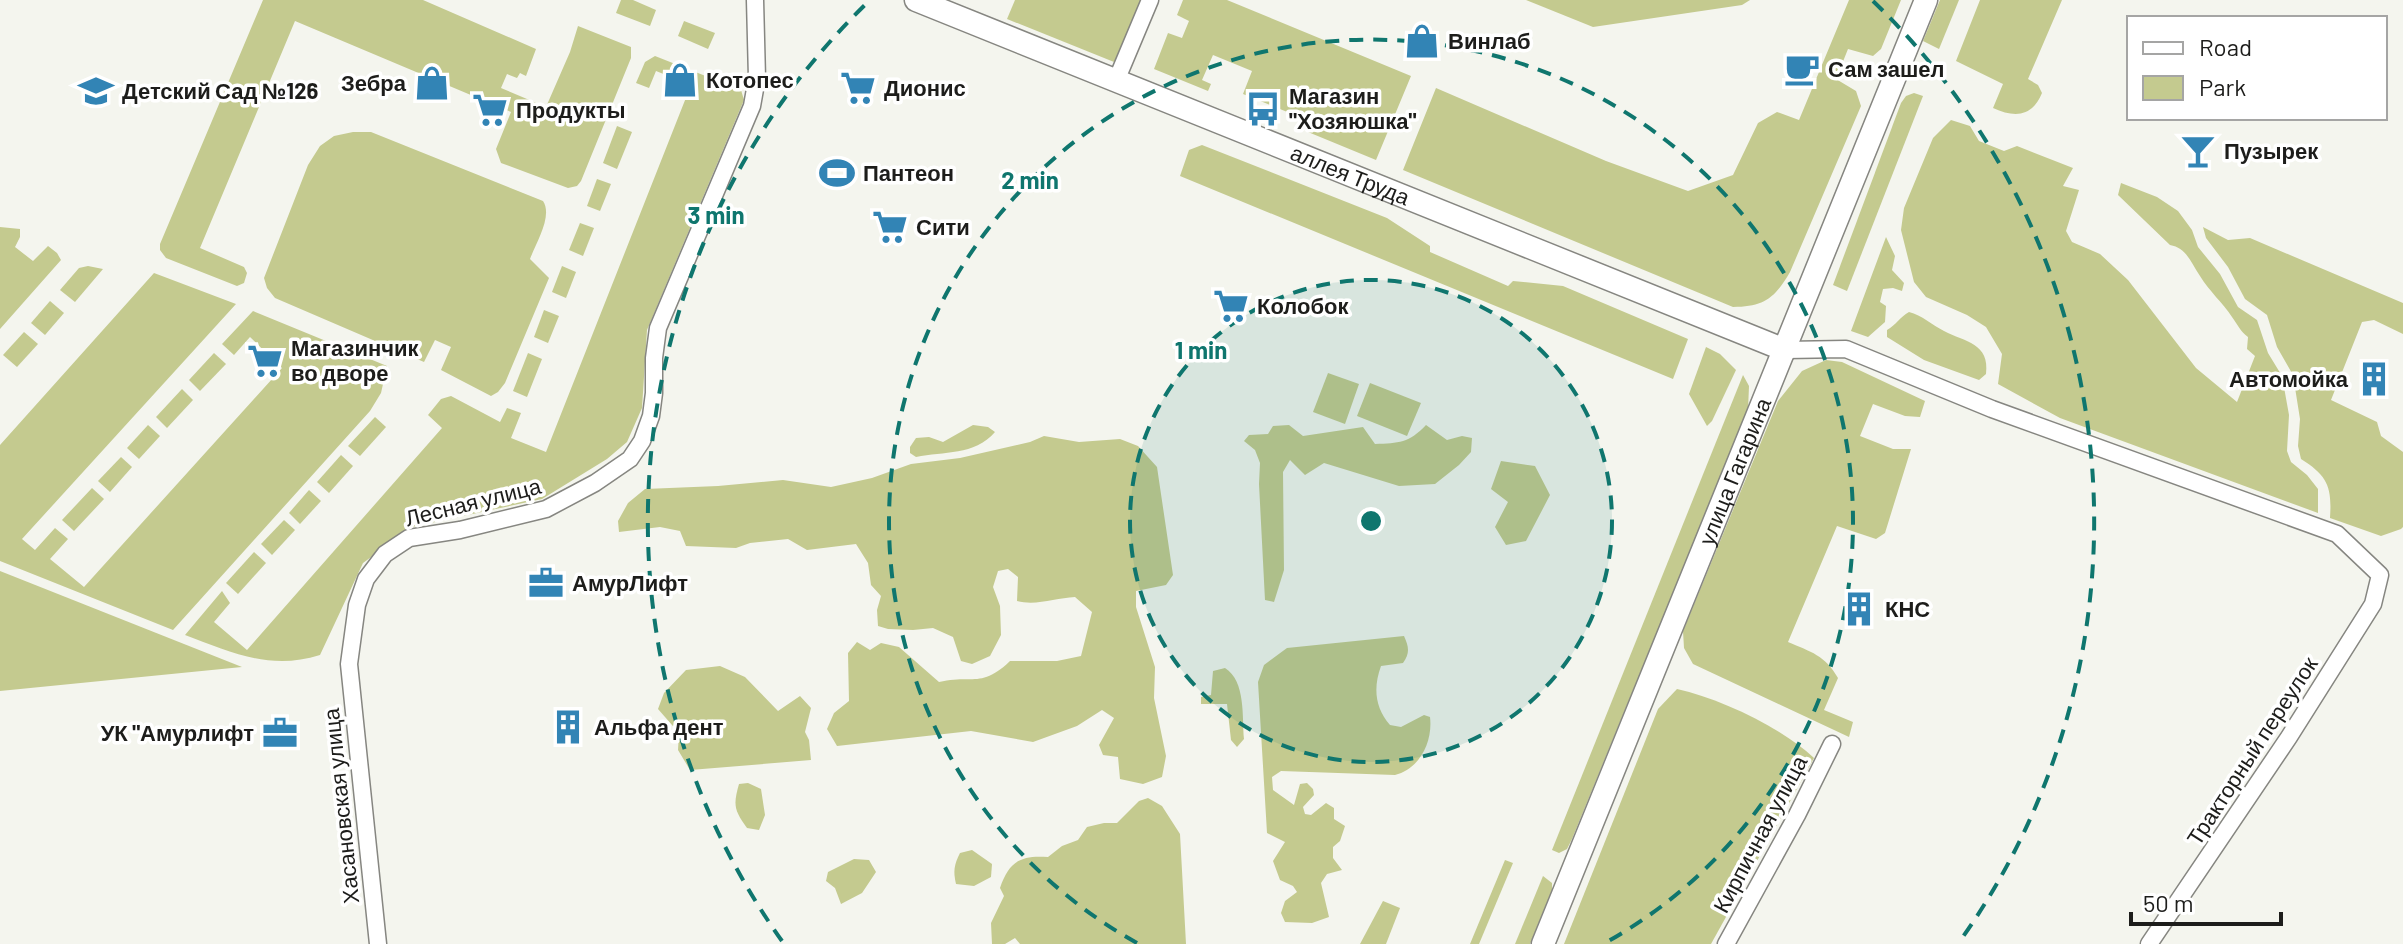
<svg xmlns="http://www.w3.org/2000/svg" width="2403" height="944" viewBox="0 0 2403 944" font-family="Barlow,sans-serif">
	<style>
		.green { fill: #c4ca8f }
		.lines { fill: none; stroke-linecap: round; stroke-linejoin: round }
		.street-casing { stroke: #868681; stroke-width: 19 }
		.secondary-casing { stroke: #868681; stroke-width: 25 }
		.street { stroke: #fff; stroke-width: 16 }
		.secondary { stroke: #fff; stroke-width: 22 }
		.ring { fill: none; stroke: #0f766e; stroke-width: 4; stroke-dasharray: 14 10 }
		.labels { text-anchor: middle; stroke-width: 7; stroke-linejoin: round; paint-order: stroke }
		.poi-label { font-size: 22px; font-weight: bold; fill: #1d1d1b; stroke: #fff; text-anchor: start }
		.street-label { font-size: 22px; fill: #1d1d1b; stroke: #fff }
		.centre { fill: #0f766e; stroke: #fff; stroke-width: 4 }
		.ring-label { font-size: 24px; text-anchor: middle; font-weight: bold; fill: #0f766e; stroke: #fff; stroke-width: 7; stroke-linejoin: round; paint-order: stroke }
	</style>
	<rect width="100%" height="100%" fill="#f4f5ee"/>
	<g class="green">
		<polygon points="263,0 423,0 536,49 526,76 520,73 517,78 507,74 501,88 546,107 570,52 578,26 631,47 631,58 581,181 577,186 568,188 501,163 496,149 511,112 295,21 200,248 244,267 247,273 244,283 237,286 166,258 160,250 160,244"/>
		<polygon points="621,0 633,0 656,10 650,26 616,13"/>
		<polygon points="1015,0 1145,0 1119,64 1007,19"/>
		<polygon points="1183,0 1227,0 1411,76 1376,160 1308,132 1312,122 1243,94 1252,71 1213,55 1202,80 1211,84 1208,91 1154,69 1168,33 1182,38 1189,21 1177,15"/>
		<polygon points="1526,0 1750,0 1742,5 1593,27"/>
		<path d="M1849,0H1901L1881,49L1873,56L1848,49L1836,79L1856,91L1861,106L1790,272C1775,298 1764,307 1733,307L1403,170L1436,88L1606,161L1688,191L1733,175L1758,123L1777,112L1799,120Z"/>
		<polygon points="1940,0 1959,0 1939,49 1923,41"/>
		<path d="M1980,0H2062L2028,79L2038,85L2042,93C2032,117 2015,118 1993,108L2003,84L1956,61Z"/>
		<polygon points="684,21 715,33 708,49 678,36"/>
		<path d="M655,56L741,90L744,100L647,330L642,408L627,442L607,459L542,499L412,527L363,563L320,655C270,671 231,652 185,635L222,591L230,603L214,622L247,650L442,428L428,415L441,399L451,396L500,422L507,408L521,413L511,438L546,452L691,85L656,71L649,88L636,83L645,62Z"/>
		<polygon points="1914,93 1923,96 1847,291 1833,285 1901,103 1906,96"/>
		<path d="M1951,120L1970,126L1979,141L2004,151L2017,146L2073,168L2063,186L2079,190L2066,231L2072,242L2100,254L2128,280L2196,368L2237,402L2255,356L2247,349L2248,337C2240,331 2238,325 2232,317C2223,303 2209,291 2200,276C2191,263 2187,248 2170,245L2118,195L2121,183L2157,197L2178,211L2192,230L2198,247L2220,274L2238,307L2257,320L2268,353L2282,376L2289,415L2287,451L2291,462L2307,475L2318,489V513L2060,418L1998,384L2002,354L1986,327L1967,315L1926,297L1914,282L1901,230L1904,208L1933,138Z"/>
		<polygon points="617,126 632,132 617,169 603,163"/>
		<path d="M353,132H371L543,201C553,216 536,243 530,259L549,278L505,383L498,392L491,396L441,370L451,347L435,340L424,362L275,298L267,288L264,278L308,165L320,146L334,136Z"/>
		<polygon points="1202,145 1387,218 1430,246 1430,252 1508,286 1513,281 1563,286 1688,339 1673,379 1180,176 1189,150"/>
		<polygon points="597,179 611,184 600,211 587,206"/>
		<polygon points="580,223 594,228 583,256 569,250"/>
		<polygon points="0,227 20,229 20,237 15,247 33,261 48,246 57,253 61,260 0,329"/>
		<path d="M2203,227L2228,240L2250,238L2403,303V334L2374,320L2362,322L2331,400L2377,422L2381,436L2403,452V527L2401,529L2381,536L2330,518C2332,487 2328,476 2301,459L2298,446L2300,419L2293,375L2277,347L2267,315L2245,299L2228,267L2206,238Z"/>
		<polygon points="1886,237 1895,256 1892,270 1904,283 1902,291 1893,288 1883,289 1880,302 1886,306 1885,322 1868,337 1851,331"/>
		<polygon points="88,266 103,269 75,302 60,290 79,268"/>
		<polygon points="562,266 576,272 566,298 552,292"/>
		<polygon points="154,273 236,304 22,539 35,550 55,528 68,539 50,559 84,587 282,368 250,337 234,355 222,344 253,311 387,366 381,393 370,411 173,630 0,561 0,445"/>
		<polygon points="50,301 64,313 45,335 31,323"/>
		<polygon points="544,310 559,316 548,343 534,337"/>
		<path d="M1909,312C1922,315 1932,325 1944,331C1965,342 1990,343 1986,374L1979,380L1924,360L1887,337V330C1896,325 1900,317 1909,312Z"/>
		<polygon points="24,332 38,344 17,367 3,355"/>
		<polygon points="1706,347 1720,354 1736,370 1712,421 1707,426 1689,394"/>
		<polygon points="214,353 226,364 200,391 189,380"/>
		<polygon points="528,353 542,359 527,397 513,391"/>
		<path d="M1826,360L1842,362L1925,401L1920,417L1905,416L1873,404L1860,436L1893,449H1911L1885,533L1876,539L1837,526L1788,642C1811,652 1825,655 1838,678L1824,710L1853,722L1849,737L1693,664L1684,648L1683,631L1778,401L1802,371Z"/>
		<polygon points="1328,373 1359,384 1345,424 1313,412"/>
		<polygon points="1743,375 1749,386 1748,410 1572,839 1567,849 1559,853 1552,850"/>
		<polygon points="1370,383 1421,403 1407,436 1357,416"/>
		<polygon points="182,389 193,400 167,428 156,417"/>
		<polygon points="375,417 386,427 360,456 348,446"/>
		<polygon points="148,425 160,436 139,459 127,448"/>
		<path d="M973,425L988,427L995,432C974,456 944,451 916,457L910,453V447L916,438L929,437L943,442Z"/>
		<path d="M1289,425L1303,436L1363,427L1375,444C1399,443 1409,443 1426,425L1447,440L1462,436L1472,438L1471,452L1459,465L1435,484L1399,486L1324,463L1305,475L1290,460L1283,472L1284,570L1274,602L1265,600L1259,484L1260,463L1255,450L1244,441L1249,435L1268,434L1273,426Z"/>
		<path d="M1044,436L1079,442L1120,439L1138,446L1157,467L1173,575L1166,585L1136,591V607L1155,667L1154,698L1166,756L1162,777L1143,784L1120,779L1118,757L1103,755L1099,745L1114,718L1102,710L1077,726L1033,742L971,731L837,746L827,729L834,713L849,701L848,653L857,642L870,650L881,643L899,647L939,682C972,674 981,689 1010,661H1057L1081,656L1092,612L1075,597C1056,598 1036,606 1017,601L1018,577L1008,569L998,571L993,587L1000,606L1001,635L990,656L972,664L961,661L953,637L933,628L913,630L888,629L878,626L877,610L881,596L871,585L868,563L856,544L807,550L788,539L750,543L736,548L686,546L680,531L660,527L619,532L618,521L628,503L645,489L718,486L783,480L831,487L872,478L911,464L960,458L1030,442Z"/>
		<polygon points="341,455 353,466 329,493 317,482"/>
		<polygon points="121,457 132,467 110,492 98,481"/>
		<polygon points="1501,461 1535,466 1550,495 1526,541 1506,545 1495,527 1508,502 1491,489"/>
		<polygon points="92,488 104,499 74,531 62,520"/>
		<polygon points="309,490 321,501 300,524 289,513"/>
		<polygon points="284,520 295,530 272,555 261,544"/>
		<polygon points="254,552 266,563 238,594 226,583"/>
		<polygon points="0,571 242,667 0,691"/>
		<path d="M1404,636C1409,647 1410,653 1403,663L1381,666C1373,688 1375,708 1390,725L1401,727L1424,715L1430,717C1433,741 1420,769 1395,775L1281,771L1272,777L1273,790L1294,805L1300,784L1307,783L1313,789L1314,795L1303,807L1305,814L1311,815L1326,803L1334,808V819L1345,826L1340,841L1333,847V858L1342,870L1327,874L1321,883L1329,917L1312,923L1285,922L1281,913L1285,901L1297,892L1293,886L1280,880L1273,861L1285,842L1267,833L1258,682L1264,665L1287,648Z"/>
		<polygon points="720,666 745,677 778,711 800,696 811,708 805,732 809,740 811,760 690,770 678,750 679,733 658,709 664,693 686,670"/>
		<path d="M1225,668C1246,681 1242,717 1244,739L1237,747L1231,740L1227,704H1201V697L1211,695L1213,671Z"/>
		<path d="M1677,689C1721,699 1781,727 1814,758L1711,944H1564L1658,709Z"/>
		<path d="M748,783L761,789L765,815L759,830L747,828C734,810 733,805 739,784Z"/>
		<path d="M1148,798L1162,806L1180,834L1186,944H1020L1015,938L1005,944H992L991,923L1004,896L1000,888C1009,861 1021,855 1048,857L1062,846L1078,840L1087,827L1104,823H1117L1139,801Z"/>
		<path d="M972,850L992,864L991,877L974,886L956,884C953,871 954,865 960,853Z"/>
		<polygon points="854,859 869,860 876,872 862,893 841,904 835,888 826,881 828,872"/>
		<polygon points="1505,860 1513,863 1479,944 1470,944"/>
		<polygon points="1543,876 1552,883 1552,890 1530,944 1515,944"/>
		<polygon points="1383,901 1400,908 1386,944 1360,944"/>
	</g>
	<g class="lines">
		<g class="street-casing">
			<g id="street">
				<polyline points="1116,81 1150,0"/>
				<polyline points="1785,350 1846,349 1992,409 2337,534 2380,575 2373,604 2289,737 2149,944"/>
				<polyline points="378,944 349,664 357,605 366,579 385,554 409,538 460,530 546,509 595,483 630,459 642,441 651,416 654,393 654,358 658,328 752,106 757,78 755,0"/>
				<polyline points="1726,944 1797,815 1832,744"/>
			</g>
		</g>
		<g class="secondary-casing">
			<g id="secondary">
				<path id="s1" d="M916,0L1785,350"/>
				<path id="s2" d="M1543,944L1926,0"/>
			</g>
		</g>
		<use href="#street" class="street"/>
		<use href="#secondary" class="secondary"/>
	</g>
	<circle cx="1371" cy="521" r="241" fill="#0f766e" fill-opacity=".12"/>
	<g class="ring">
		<circle cx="1371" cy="521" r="241"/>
		<path d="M1137 943A482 482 0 1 1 1605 943"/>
		<path d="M782 941A723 723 0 0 1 869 1M1873 1A723 723 0 0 1 1960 941"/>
	</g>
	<defs>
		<g id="shop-bare" transform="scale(2.76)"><path d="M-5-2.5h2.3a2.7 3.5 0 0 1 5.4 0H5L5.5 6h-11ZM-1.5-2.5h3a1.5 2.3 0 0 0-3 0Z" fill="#3284b5" stroke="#fff" stroke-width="2.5" paint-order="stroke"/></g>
		<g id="cafe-bare" transform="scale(2.76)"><path d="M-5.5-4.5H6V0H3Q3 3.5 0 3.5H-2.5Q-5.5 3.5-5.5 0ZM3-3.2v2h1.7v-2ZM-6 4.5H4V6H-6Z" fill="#3284b5" stroke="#fff" stroke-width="2.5" paint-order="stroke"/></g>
		<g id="supermarket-bare" transform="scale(2.76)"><path d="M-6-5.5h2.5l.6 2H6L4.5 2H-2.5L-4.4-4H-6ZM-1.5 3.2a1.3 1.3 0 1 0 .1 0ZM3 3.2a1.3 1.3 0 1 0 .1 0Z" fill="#3284b5" stroke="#fff" stroke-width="2.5" paint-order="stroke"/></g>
		<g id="school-bare" transform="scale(2.76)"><path d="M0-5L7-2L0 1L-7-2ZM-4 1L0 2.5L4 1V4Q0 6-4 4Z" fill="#3284b5" stroke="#fff" stroke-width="2.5" paint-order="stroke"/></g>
		<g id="bus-bare" transform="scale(2.76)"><path d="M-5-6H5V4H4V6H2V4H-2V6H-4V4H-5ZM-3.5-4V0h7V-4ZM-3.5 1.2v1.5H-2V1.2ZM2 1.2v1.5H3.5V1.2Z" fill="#3284b5" stroke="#fff" stroke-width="2.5" paint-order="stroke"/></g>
		<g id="bar-bare" transform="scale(2.76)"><path d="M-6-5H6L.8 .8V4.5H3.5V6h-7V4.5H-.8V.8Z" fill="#3284b5" stroke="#fff" stroke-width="2.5" paint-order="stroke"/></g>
		<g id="stadium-bare" transform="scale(2.76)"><path d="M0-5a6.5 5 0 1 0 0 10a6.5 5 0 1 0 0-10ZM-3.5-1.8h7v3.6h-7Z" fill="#3284b5" stroke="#fff" stroke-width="2.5" paint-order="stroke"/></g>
		<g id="building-bare" transform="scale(2.76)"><path d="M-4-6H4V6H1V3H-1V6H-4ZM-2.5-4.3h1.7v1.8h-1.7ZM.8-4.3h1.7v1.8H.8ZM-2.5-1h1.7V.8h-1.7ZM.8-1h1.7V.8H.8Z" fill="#3284b5" stroke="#fff" stroke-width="2.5" paint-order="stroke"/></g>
		<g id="office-bare" transform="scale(2.76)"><path d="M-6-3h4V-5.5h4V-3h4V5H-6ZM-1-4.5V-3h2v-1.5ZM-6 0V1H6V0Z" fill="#3284b5" stroke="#fff" stroke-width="2.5" paint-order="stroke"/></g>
	</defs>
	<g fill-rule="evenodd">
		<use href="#shop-bare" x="1422" y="41"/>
		<use href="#cafe-bare" x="1802" y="69"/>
		<use href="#shop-bare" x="680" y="80"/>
		<use href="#shop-bare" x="432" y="83"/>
		<use href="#supermarket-bare" x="858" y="88"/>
		<use href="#school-bare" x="96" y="91"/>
		<use href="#bus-bare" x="1263" y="109"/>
		<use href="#supermarket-bare" x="490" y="110"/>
		<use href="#bar-bare" x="2198" y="151"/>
		<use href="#stadium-bare" x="837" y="173"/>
		<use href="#supermarket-bare" x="890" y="227"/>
		<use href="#supermarket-bare" x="1231" y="306"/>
		<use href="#supermarket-bare" x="265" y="361"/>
		<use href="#building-bare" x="2374" y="379"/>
		<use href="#office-bare" x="546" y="583"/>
		<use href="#building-bare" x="1859" y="609"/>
		<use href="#building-bare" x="568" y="727"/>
		<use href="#office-bare" x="280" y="733"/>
	</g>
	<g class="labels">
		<g class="poi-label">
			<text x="1448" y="49">Винлаб</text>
			<text x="1828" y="77">Сам зашел</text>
			<text x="706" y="88">Котопес</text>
			<text x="406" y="91" text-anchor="end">Зебра</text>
			<text x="884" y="96">Дионис</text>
			<text x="122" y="99">Детский Сад №126</text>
			<text x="1289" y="104">Магазин<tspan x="1289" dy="25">"Хозяюшка"</tspan></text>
			<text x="516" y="118">Продукты</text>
			<text x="2224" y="159">Пузырек</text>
			<text x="863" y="181">Пантеон</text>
			<text x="916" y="235">Сити</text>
			<text x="1257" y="314">Колобок</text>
			<text x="291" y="356">Магазинчик<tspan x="291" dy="25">во дворе</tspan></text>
			<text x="2348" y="387" text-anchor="end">Автомойка</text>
			<text x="572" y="591">АмурЛифт</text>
			<text x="1885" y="617">КНС</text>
			<text x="594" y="735">Альфа дент</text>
			<text x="254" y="741" text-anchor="end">УК "Амурлифт</text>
		</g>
		<g class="street-label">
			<text dy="8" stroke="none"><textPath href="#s1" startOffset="468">аллея Труда</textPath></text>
			<text dy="8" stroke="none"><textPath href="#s2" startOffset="510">улица Гагарина</textPath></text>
			<text transform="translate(473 502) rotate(-14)" y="8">Лесная улица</text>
			<text transform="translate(2252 751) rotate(-57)" y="8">Тракторный переулок</text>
			<text transform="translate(341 806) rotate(-96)" y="8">Хасановская улица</text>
			<text transform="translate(1760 834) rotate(-62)" y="8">Кирпичная улица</text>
		</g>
	</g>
	<circle cx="1371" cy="521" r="12" class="centre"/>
	<g class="ring-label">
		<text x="1030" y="189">2 min</text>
		<text x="716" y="224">3 min</text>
		<text x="1201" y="359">1 min</text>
	</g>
	<rect x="2127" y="16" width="260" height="104" fill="#ffffff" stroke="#a5a5a4" stroke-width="2"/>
	<rect x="2143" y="42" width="40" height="12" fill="#ffffff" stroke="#a5a5a4" stroke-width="2"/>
	<text x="2199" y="56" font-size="24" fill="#1d1d1b">Road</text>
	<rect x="2143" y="76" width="40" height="24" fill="#c4ca8f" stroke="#a5a5a4" stroke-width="2"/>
	<text x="2199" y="96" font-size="24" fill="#1d1d1b">Park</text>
	<path d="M2131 912v12h150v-12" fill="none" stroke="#1d1d1b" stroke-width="4"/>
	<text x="2143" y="912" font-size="24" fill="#1d1d1b" stroke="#ffffff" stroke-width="6" paint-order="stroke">50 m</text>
</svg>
